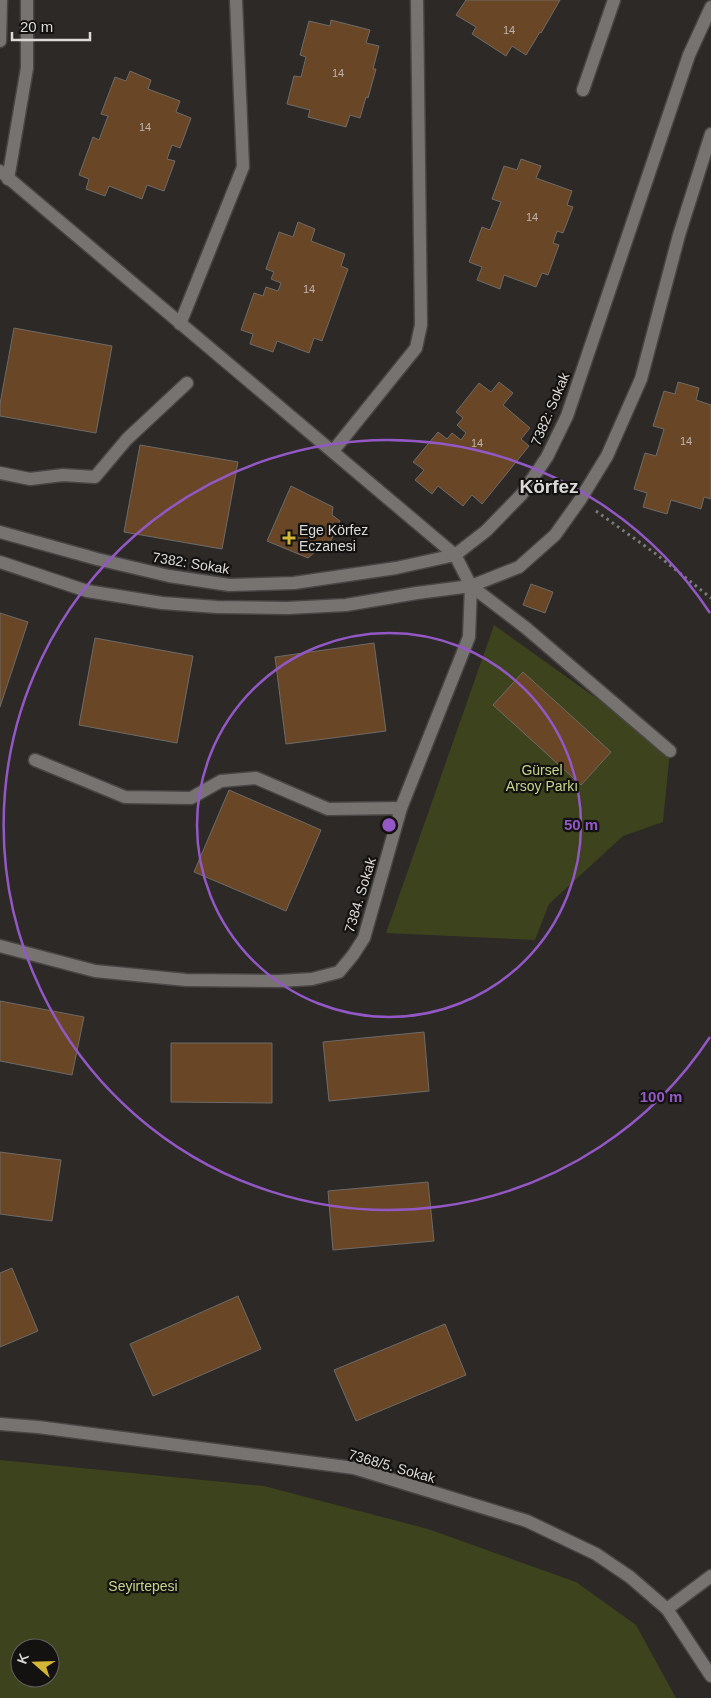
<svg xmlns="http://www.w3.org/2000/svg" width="711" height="1698" viewBox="0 0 711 1698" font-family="Arial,sans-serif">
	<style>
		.green { fill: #3d431c; fill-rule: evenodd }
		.building { fill: #684626; stroke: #6e6b68 }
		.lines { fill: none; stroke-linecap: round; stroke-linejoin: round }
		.service-casing { stroke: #484544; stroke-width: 15 }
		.minor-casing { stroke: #484544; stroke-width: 15 }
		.tertiary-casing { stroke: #484544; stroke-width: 15 }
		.path { stroke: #7d7b79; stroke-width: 3; stroke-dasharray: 2.5 4; stroke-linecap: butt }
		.service { stroke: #777371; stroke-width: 12 }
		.minor { stroke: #777371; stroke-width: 12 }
		.tertiary { stroke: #777371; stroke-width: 12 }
		.ring { fill: none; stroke: #9358c5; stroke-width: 2.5 }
		.poi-dot { fill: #d2b736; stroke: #131211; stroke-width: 2 }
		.labels { text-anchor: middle; stroke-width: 4.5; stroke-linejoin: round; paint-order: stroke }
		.number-label { font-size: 11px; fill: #bfb5ac }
		.street-label { font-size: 14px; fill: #dcdad8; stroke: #131211 }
		.poi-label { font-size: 14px; fill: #dcdad8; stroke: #131211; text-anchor: start }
		.park-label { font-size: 14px; fill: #c7d58c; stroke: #131211 }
		.district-label { font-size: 19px; font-weight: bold; fill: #dcdad8; stroke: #131211 }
		.centre { fill: #9358c5; stroke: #131211; stroke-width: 2.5 }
		.ring-label { font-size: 15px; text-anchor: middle; font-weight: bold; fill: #9358c5; stroke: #131211; stroke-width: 4.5; stroke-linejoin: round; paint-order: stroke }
	</style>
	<rect width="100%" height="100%" fill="#2c2927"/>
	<g class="green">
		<polygon points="494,625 670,751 663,822 623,836 549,904 535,940 386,933"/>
		<path d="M0,1460L264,1486L428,1529L576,1582L636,1625L676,1698H0ZM20,1648H50V1678H20Z"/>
	</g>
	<g class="building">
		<polygon points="466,0 560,0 541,33 540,32 526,55 512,46 506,56 472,34 476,27 456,15"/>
		<polygon points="331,20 370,30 366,43 379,46 373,69 376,69 368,98 366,97 360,118 350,115 346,127 308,117 310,110 287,104 294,76 301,77 306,57 300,55 309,21 330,26"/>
		<polygon points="130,71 151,80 148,89 180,101 176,112 191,118 180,148 172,145 167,159 175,161 164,191 147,185 142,199 109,186 105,196 86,189 89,179 79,175 93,137 99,140 108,116 101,114 115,77 126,81"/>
		<polygon points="521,159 541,166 536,178 572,191 567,205 573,207 563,233 557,231 553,243 559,245 548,275 542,273 536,287 504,275 500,289 477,280 482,267 469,262 482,227 490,230 501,202 492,199 504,166 517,170"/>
		<polygon points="298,222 315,229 311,241 345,254 341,266 348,269 322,341 314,338 309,353 277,341 273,352 250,344 253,334 241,330 254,293 263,296 266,287 278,291 281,283 271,279 274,272 266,269 279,232 293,237"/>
		<polygon points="14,328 112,346 96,433 0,416 0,404"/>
		<polygon points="499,382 513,393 503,405 530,428 521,439 529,446 482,504 472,495 463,506 438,486 432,494 415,480 424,470 413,462 438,432 447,439 452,433 461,440 466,433 457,425 463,418 456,412 479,383 491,392"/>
		<polygon points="678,382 699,388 696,400 711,405 711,499 704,497 701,509 671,500 667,514 643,507 647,493 634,489 645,453 656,456 664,429 653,426 664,391 675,394"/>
		<polygon points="140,445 238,462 222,549 124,532"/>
		<polygon points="291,486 333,507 332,515 340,521 326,551 316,551 308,558 267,541"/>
		<polygon points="531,584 553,592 545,613 523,605"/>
		<polygon points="0,613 28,622 0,707"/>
		<polygon points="95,638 193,656 177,743 79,725"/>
		<polygon points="374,643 386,731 286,744 275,657"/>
		<polygon points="523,672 611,752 581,785 493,705"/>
		<polygon points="229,790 321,830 286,911 194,872"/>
		<polygon points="0,1001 84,1017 72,1075 0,1061"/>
		<polygon points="424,1032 429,1091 329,1101 323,1042"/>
		<polygon points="171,1043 272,1043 272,1103 171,1102"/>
		<polygon points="0,1152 61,1160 52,1221 0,1214"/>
		<polygon points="428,1182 434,1241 333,1250 328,1191"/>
		<polygon points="12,1268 38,1331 0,1347 0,1273"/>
		<polygon points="238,1296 261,1349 153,1396 130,1344"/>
		<polygon points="445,1324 466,1375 356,1421 334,1370"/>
	</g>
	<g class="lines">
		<g class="service-casing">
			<g id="service">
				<polyline points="0,473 30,479 63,475 95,477 127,439 187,383"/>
				<polyline points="471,586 526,628 670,751"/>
			</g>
		</g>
		<g class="minor-casing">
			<g id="minor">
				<polyline points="0,41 1,0"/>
				<polyline points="583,90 614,0"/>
				<polyline points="0,171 455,555 471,586 469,637 401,808 364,938 353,955 339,972 312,979 279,981 186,980 95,971 0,946"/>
				<polyline points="8,179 27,68 27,0"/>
				<polyline points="180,324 243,167 236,0"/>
				<polyline points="333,451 416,348 421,325 417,0"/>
				<polyline points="0,532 97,559 169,576 229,585 294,583 396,568 455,555 486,531 522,494 547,457 567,416 689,55 711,7"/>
				<polyline points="0,562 87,591 162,603 217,607 287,608 346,605 417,593 471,586 519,567 555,535 580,500 607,456 641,379 679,235 711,134"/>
				<polyline points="35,760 125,797 191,798 221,781 256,778 328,809 401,808"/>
				<polyline points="667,1609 711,1576"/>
			</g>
		</g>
		<g class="tertiary-casing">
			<polyline id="tertiary" points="0,1424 38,1427 354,1468 527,1521 596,1554 630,1577 667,1609 711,1676"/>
		</g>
		<polyline class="path" points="596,511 656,554 711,598"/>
		<use href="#service" class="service"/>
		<use href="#minor" class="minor"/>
		<use href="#tertiary" class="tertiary"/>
	</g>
	<g class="ring">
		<circle cx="389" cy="825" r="192"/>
		<path d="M710 1037A385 385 0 1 1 710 613"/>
	</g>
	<path class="poi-dot" d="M286.5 530.5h5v5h5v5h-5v5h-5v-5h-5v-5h5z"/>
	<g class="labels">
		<g class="number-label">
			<text x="509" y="34">14</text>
			<text x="338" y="77">14</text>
			<text x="145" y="131">14</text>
			<text x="532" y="221">14</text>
			<text x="309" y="293">14</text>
			<text x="686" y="445">14</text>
			<text x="477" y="447">14</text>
		</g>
		<g class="street-label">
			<text transform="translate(550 409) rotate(-67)" y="5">7382: Sokak</text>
			<text transform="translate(191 563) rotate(9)" y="5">7382: Sokak</text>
			<text transform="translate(360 895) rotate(-73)" y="5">7384. Sokak</text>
			<text transform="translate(392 1466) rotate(16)" y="5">7368/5. Sokak</text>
		</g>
		<g class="poi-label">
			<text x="299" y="535">Ege Körfez<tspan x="299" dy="16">Eczanesi</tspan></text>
		</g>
		<g class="park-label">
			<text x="542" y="775">Gürsel<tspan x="542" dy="16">Arsoy Parkı</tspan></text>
			<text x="143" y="1591">Seyirtepesi</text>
		</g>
		<g class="district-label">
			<text x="549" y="493">Körfez</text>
		</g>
	</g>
	<circle cx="389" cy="825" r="8" class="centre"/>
	<g class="ring-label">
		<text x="581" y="830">50 m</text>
		<text x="661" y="1102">100 m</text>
	</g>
	<g transform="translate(35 1663) rotate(290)"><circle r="24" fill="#131211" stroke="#636261"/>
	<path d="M0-4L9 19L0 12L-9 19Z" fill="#d2b736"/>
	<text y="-8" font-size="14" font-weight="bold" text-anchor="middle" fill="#dcdad8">K</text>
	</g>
	<path d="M12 32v8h78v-8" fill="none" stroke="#dcdad8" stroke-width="2.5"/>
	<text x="20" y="32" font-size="15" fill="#dcdad8" stroke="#131211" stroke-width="4" paint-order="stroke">20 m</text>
</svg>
